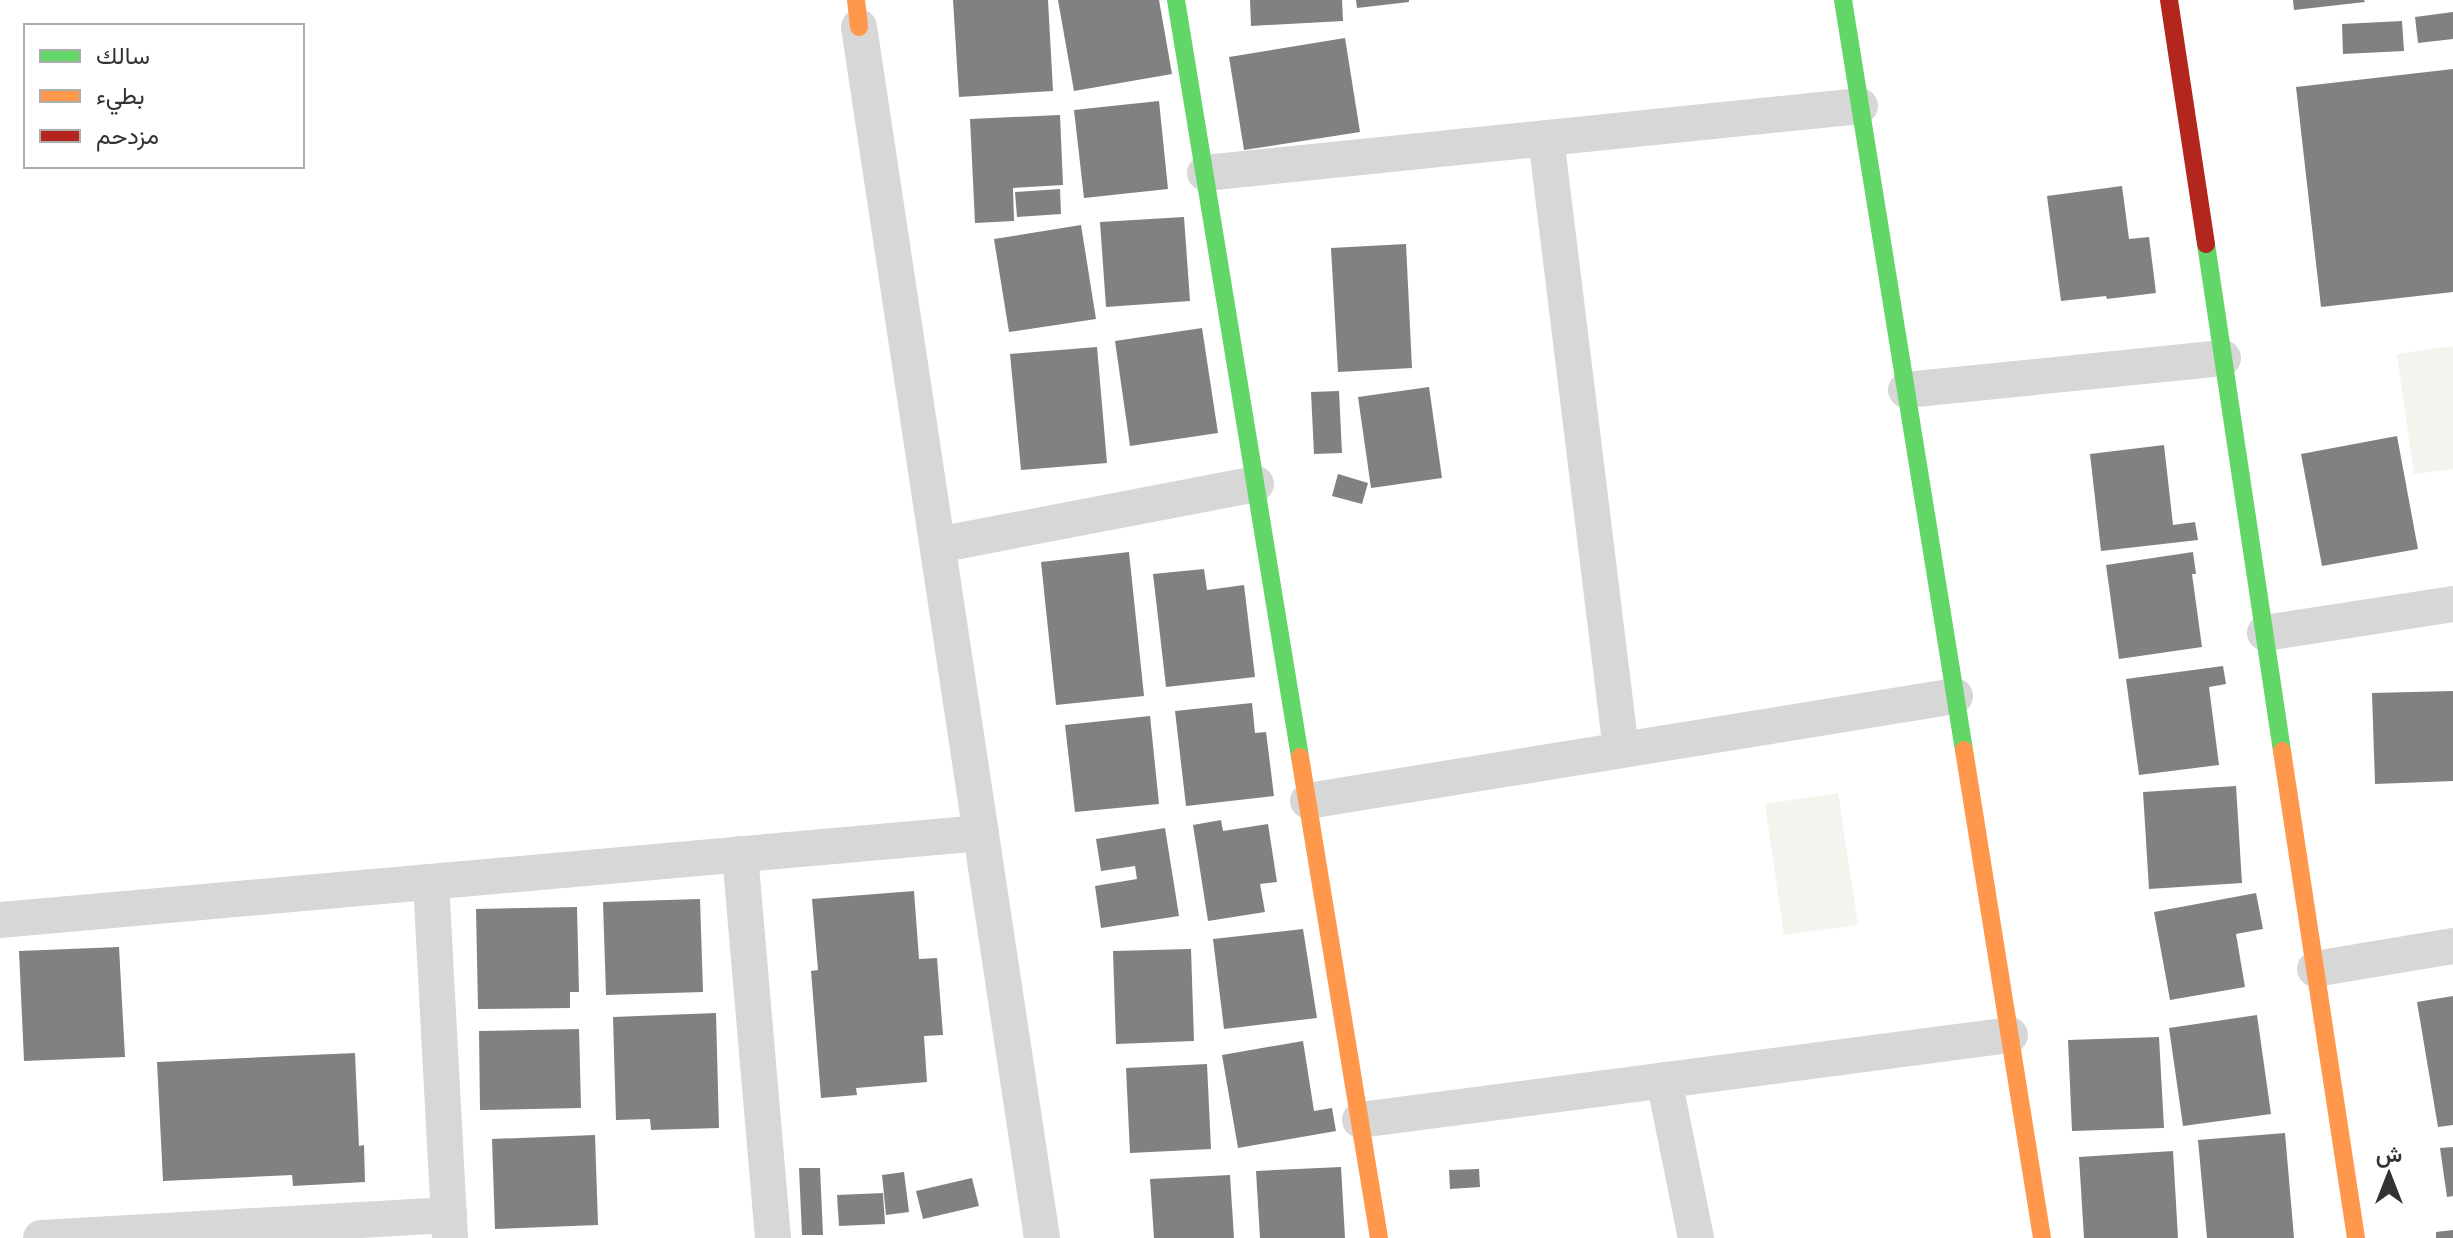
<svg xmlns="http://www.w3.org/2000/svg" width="2453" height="1238" viewBox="0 0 2453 1238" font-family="Commissioner,Vazirmatn,sans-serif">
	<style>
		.green { fill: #f1f5ed }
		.building { fill: #818181 }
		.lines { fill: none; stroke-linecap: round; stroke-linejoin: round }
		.street { stroke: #d7d7d7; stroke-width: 36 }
		.fast { stroke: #63d668; stroke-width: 18 }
		.slow { stroke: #ff974d; stroke-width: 18 }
		.jam { stroke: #b3261e; stroke-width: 18 }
	</style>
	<rect width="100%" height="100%" fill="#fff"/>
	<g class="green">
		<polygon points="2453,346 2453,469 2414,474 2397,354"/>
		<polygon points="1838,793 1858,925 1784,935 1765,804"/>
	</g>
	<g class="building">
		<polygon points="953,0 1048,0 1053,91 959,97"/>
		<polygon points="1058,0 1159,0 1172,74 1074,91"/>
		<polygon points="1250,0 1342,0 1343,21 1251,26"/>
		<polygon points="1356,0 1409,0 1409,2 1357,8"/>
		<polygon points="2293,0 2364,0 2365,2 2294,10"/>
		<polygon points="2453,12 2453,39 2418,43 2415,17"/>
		<polygon points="2402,21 2404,51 2343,54 2342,24"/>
		<polygon points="1345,38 1360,132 1244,150 1229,57"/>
		<polygon points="2453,69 2453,292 2321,307 2296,87"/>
		<polygon points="1159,101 1168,189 1084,198 1074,110"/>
		<polygon points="1060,115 1063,185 1013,188 1014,221 975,223 970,119"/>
		<polygon points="2122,186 2129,239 2149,237 2156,293 2107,299 2106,296 2061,301 2047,196"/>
		<polygon points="1060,189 1061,214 1017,217 1015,192"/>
		<polygon points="1184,217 1190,301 1106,307 1100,222"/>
		<polygon points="1081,225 1096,319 1009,332 994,239"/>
		<polygon points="1406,244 1412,368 1338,372 1331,248"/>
		<polygon points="1202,328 1218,433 1130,446 1115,341"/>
		<polygon points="1097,347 1107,463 1021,470 1010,354"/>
		<polygon points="1429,387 1442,478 1371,488 1358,397"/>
		<polygon points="1339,391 1342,453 1314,454 1311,392"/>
		<polygon points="2397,436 2418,549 2322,566 2301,454"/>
		<polygon points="2164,445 2173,525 2195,522 2198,540 2101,551 2090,454"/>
		<polygon points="1338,474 1368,483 1362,504 1332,496"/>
		<polygon points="1129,552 1144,696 1056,705 1041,562"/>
		<polygon points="2193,552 2196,574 2192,574 2202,647 2119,659 2106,565"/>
		<polygon points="1204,569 1207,590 1244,585 1255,677 1166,687 1153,574"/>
		<polygon points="2223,666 2226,684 2209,687 2219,765 2139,775 2126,679"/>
		<polygon points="2453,691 2453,781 2375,784 2372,693"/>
		<polygon points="1252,703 1255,733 1266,732 1274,796 1186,806 1175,711"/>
		<polygon points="1150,716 1159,804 1075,812 1065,725"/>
		<polygon points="2236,786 2242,883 2149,889 2143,792"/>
		<polygon points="1221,820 1223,831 1268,824 1277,882 1260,884 1265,912 1208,921 1193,825"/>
		<polygon points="1165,828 1179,916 1101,928 1095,886 1137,879 1135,866 1101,871 1096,839"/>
		<polygon points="914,891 919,959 937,958 943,1035 924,1036 927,1082 856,1088 857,1095 821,1098 811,971 818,970 812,899"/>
		<polygon points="2256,893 2263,929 2236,934 2245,987 2170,1000 2154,912"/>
		<polygon points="700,899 703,992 606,995 603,902"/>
		<polygon points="577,907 579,992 570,992 570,1008 478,1009 476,909"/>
		<polygon points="1303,929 1317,1018 1224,1029 1213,939"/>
		<polygon points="119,947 125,1057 24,1061 19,951"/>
		<polygon points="1191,949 1194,1041 1116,1044 1113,951"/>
		<polygon points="2453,996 2453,1125 2438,1127 2417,1002"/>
		<polygon points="716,1013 719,1128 651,1130 650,1119 616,1120 613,1017"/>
		<polygon points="2257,1015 2271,1114 2183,1126 2169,1028"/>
		<polygon points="579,1029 581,1108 480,1110 479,1031"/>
		<polygon points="2159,1037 2164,1128 2072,1131 2068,1040"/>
		<polygon points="1303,1041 1314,1111 1332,1108 1336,1131 1238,1148 1222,1055"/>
		<polygon points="355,1053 359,1146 364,1145 365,1182 293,1186 292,1175 163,1181 157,1062"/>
		<polygon points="1207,1064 1211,1149 1130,1153 1126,1068"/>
		<polygon points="2285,1133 2294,1238 2207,1238 2198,1140"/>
		<polygon points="595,1135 598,1225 495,1229 492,1139"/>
		<polygon points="2453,1147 2453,1196 2447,1197 2440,1148"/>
		<polygon points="2173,1151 2178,1238 2084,1238 2079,1157"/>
		<polygon points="1341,1167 1345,1238 1260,1238 1256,1171"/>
		<polygon points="799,1168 820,1168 823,1235 802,1235"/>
		<polygon points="1479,1169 1480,1187 1450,1189 1449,1170"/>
		<polygon points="904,1172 909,1212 886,1215 882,1175"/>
		<polygon points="1230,1175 1234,1238 1154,1238 1150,1179"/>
		<polygon points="972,1178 979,1206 923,1219 916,1191"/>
		<polygon points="883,1193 885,1224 839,1226 837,1195"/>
		<polygon points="2453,1230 2453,1238 2436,1238 2436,1232"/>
	</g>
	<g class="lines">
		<g class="street">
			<polyline points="859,27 1042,1238"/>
			<polyline points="1546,138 1621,750"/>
			<polyline points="1205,173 1860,106"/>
			<polyline points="1906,390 2223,358"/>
			<polyline points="938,545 1256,484"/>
			<polyline points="2265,633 2453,604"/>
			<polyline points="1308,801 1955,696"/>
			<polyline points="740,854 773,1238"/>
			<polyline points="431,882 450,1238"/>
			<polyline points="0,920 981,833"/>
			<polyline points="2315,969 2453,946"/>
			<polyline points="1664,1080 1696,1238"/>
			<polyline points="1360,1120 2010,1035"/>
			<polyline points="41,1238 449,1215"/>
		</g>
		<g class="fast">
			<polyline points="1176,0 1300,757"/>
			<polyline points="1843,0 1964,750"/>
			<polyline points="2206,244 2282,751"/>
		</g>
		<g class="slow">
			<polyline points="856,0 859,27"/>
			<polyline points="1964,750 2042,1238"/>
			<polyline points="2282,751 2356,1238"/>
			<polyline points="1300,757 1379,1238"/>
		</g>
		<polyline class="jam" points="2169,0 2206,244"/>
	</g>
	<rect x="24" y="24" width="280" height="144" fill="#ffffff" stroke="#adadad" stroke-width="2"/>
	<rect x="40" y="50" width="40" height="12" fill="#63d668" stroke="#adadad" stroke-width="2"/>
	<text x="96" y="64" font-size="24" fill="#333333">سالك</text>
	<rect x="40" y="90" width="40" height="12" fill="#ff974d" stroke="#adadad" stroke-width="2"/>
	<text x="96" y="104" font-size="24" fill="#333333">بطيء</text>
	<rect x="40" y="130" width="40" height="12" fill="#b3261e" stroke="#adadad" stroke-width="2"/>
	<text x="96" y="144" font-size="24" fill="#333333">مزدحم</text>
	<g transform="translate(2389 1174)" stroke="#ffffff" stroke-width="6" paint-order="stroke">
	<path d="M0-6L14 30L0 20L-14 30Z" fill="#333333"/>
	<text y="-12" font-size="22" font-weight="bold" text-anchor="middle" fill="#333333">ش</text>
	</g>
</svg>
